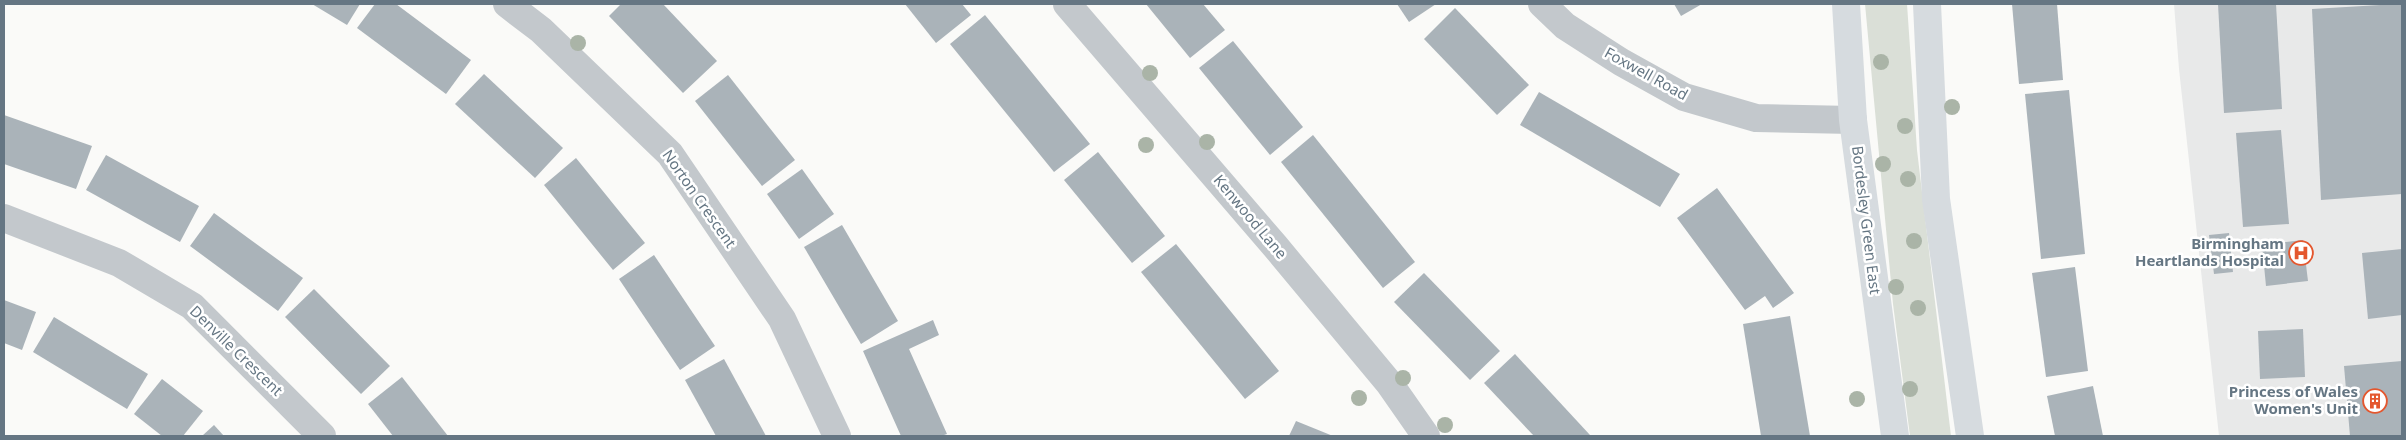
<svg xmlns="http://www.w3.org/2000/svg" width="2406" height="440" viewBox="0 0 2406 440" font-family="'Noto Sans',sans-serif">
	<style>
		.built { fill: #e8e9e9 }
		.green { fill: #dadfd7 }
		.building { fill: #aab3b9 }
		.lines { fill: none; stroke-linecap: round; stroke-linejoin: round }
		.minor { stroke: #c3c8cc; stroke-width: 28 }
		.secondary { stroke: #d6dbdf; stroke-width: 28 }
		.tree { fill: #aab4a7 }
		.labels { text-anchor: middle; stroke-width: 5; stroke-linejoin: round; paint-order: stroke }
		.street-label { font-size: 15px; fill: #657683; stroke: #fff }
		.poi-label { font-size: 15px; font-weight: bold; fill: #657683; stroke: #fff; text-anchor: end }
	</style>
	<rect width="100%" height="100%" fill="#fafaf8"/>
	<polygon class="built" points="2174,4 2402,4 2402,436 2219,436 2179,69"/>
	<polygon class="green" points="1865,4 1907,4 1917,150 1951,436 1910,436 1893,304"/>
	<g class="building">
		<polygon points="312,4 360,4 347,25"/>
		<polygon points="375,4 396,4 471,60 446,94 357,28"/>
		<polygon points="621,4 663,4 717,61 683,93 609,16"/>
		<polygon points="905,4 962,4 971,15 936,43"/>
		<polygon points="1146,4 1203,4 1225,30 1190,58"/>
		<polygon points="1397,4 1436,4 1409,22"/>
		<polygon points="1674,4 1702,4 1681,16"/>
		<polygon points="2012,4 2057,4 2063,80 2019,84"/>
		<polygon points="2218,4 2276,4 2282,109 2224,113"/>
		<polygon points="2397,4 2402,4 2402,194 2321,200 2312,9"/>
		<polygon points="1455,8 1529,85 1497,115 1424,39"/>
		<polygon points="985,15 1090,144 1054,172 950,44"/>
		<polygon points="1233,41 1303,127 1270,155 1199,68"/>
		<polygon points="484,74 563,148 535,178 455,104"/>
		<polygon points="728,75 795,160 762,186 695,101"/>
		<polygon points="2069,90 2085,254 2041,259 2025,94"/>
		<polygon points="1539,92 1680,174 1660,207 1520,125"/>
		<polygon points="4,115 92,146 76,189 4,164"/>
		<polygon points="2281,130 2289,224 2243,227 2236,133"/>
		<polygon points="1313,135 1415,262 1383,288 1281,162"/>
		<polygon points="1098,152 1165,236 1132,263 1064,180"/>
		<polygon points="106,155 199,206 180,242 86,190"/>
		<polygon points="576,158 645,243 613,270 544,185"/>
		<polygon points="802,169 834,214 799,239 767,194"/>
		<polygon points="1717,188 1794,293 1773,308 1765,296 1745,310 1677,218"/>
		<polygon points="214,213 303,278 278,311 190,246"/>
		<polygon points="842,225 898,321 861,344 804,247"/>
		<polygon points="2229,233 2233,272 2214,274 2209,235"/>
		<polygon points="2303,240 2308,281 2266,286 2262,245"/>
		<polygon points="1176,244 1279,371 1245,399 1141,272"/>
		<polygon points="2402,249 2402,315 2368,319 2362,253"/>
		<polygon points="654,255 715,346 680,370 619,279"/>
		<polygon points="2075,267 2088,371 2046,377 2032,273"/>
		<polygon points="1424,273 1500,351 1470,380 1394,302"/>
		<polygon points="314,289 390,366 361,394 285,317"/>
		<polygon points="4,300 36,312 22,350 4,343"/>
		<polygon points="1790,316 1810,436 1761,436 1743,324"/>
		<polygon points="54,317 148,374 127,409 33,352"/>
		<polygon points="933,320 939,335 909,349 947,434 941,436 901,436 863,351"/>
		<polygon points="2303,329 2305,377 2260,379 2258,331"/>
		<polygon points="1515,354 1590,435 1589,436 1534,436 1484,383"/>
		<polygon points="724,359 766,436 716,436 685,380"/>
		<polygon points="2402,361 2402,436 2350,436 2344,366"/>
		<polygon points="402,377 448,436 393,436 368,404"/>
		<polygon points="162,379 203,411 183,436 162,436 134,414"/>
		<polygon points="2093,386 2103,436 2055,436 2047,396"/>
		<polygon points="1296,421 1333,436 1289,436"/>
		<polygon points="214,425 224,436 202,436"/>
	</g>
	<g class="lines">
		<g class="minor">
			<polyline points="507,4 541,30 670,154 782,319 837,436"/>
			<polyline points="1067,4 1275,246 1389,383 1426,436"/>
			<polyline points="1542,4 1565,26 1621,62 1684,97 1756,118 1853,120"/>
			<polyline points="4,218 119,263 192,306 322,436"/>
		</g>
		<g class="secondary">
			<polyline points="1846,4 1853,120 1895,436"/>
			<polyline points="1927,4 1936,199 1970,436"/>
		</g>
	</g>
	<g class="tree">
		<circle cx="578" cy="43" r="8"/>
		<circle cx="1881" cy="62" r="8"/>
		<circle cx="1150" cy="73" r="8"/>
		<circle cx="1952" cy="107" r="8"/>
		<circle cx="1905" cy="126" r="8"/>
		<circle cx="1207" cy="142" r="8"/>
		<circle cx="1146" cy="145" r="8"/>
		<circle cx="1883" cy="164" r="8"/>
		<circle cx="1908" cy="179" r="8"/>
		<circle cx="1914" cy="241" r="8"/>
		<circle cx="1896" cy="287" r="8"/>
		<circle cx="1918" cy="308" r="8"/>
		<circle cx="1403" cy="378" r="8"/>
		<circle cx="1910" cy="389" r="8"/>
		<circle cx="1359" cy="398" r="8"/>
		<circle cx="1857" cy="399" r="8"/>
		<circle cx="1445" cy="425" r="8"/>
	</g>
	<defs>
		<g id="hospital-ring" transform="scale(1.25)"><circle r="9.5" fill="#fff" stroke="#e4572e" stroke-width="1.5"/><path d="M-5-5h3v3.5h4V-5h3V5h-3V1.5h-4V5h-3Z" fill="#e4572e"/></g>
		<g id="building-ring" transform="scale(1.25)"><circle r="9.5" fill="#fff" stroke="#e4572e" stroke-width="1.5"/><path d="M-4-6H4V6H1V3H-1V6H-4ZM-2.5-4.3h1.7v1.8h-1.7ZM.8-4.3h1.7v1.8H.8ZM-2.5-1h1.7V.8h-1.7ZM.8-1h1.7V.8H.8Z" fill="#e4572e"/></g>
	</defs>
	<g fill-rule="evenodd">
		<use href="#hospital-ring" x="2301" y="253"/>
		<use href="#building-ring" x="2375" y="401"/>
	</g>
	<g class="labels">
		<g class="street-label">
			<text transform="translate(1646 74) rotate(29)" y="5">Foxwell Road</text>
			<text transform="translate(699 199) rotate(55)" y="5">Norton Crescent</text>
			<text transform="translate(1250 217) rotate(50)" y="5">Kenwood Lane</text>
			<text transform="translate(1866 220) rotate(83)" y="5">Bordesley Green East</text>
			<text transform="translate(236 351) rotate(44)" y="5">Denville Crescent</text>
		</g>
		<g class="poi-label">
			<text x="2284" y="249">Birmingham<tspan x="2284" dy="17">Heartlands Hospital</tspan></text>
			<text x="2358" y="397">Princess of Wales<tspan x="2358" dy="17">Women's Unit</tspan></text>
		</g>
	</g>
	<rect width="2406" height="440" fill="none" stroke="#657683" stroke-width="10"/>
</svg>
